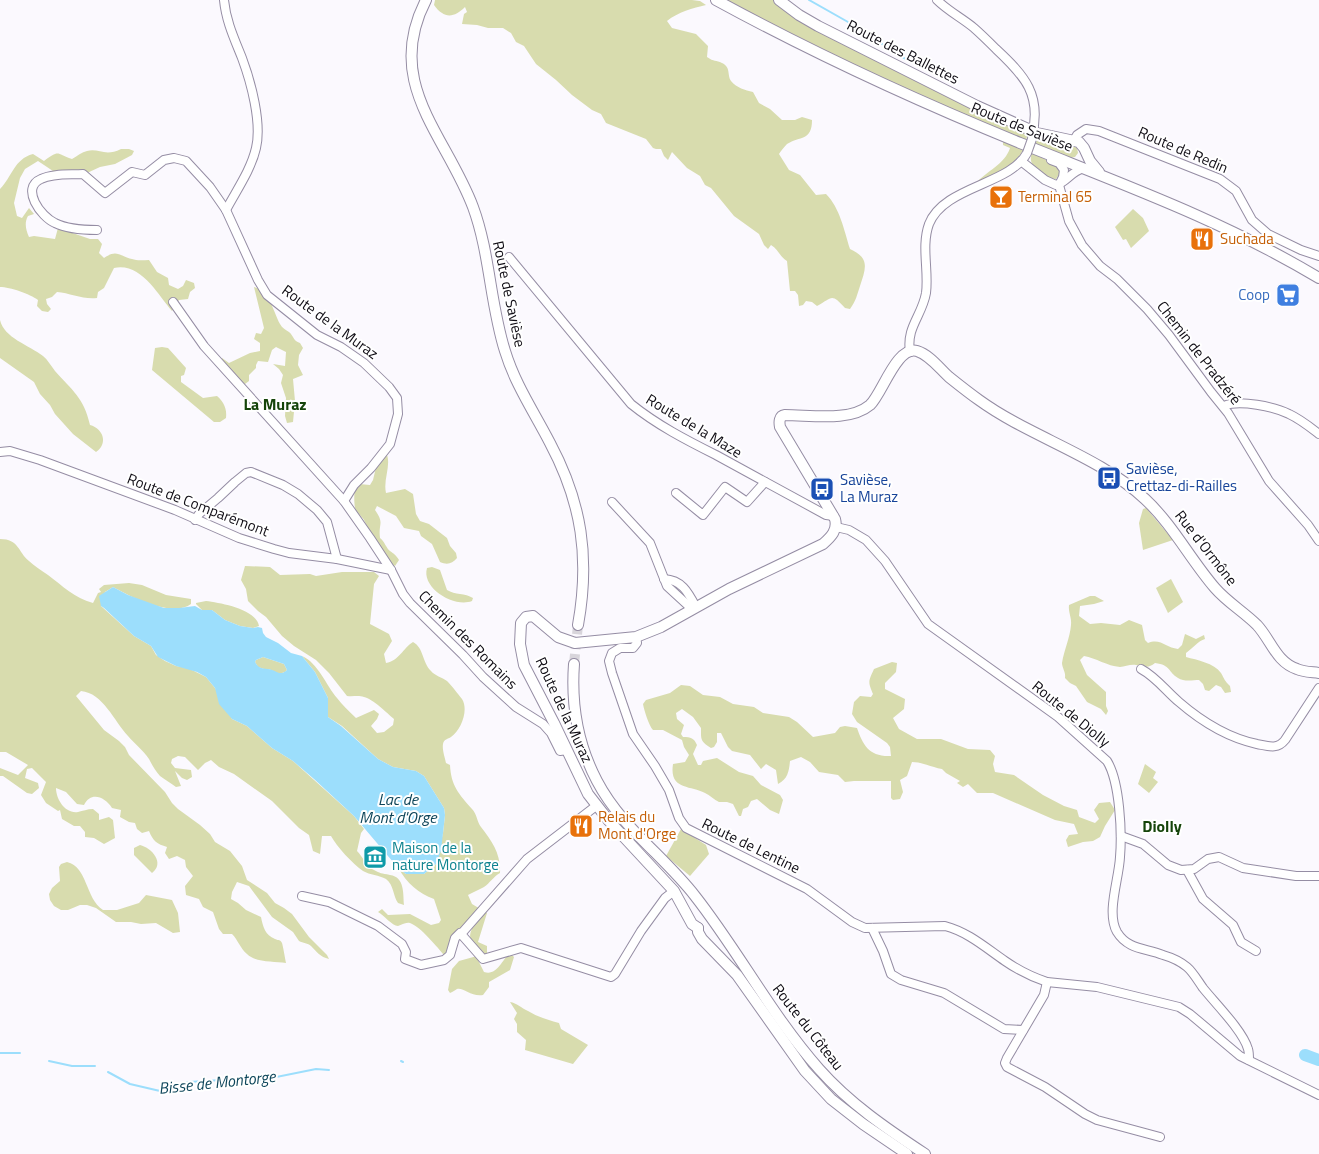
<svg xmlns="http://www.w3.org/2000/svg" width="1319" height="1154" viewBox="0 0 1319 1154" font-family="'Titillium Web',sans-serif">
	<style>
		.green { fill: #d8dcae }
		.water { fill: #9cdefc; fill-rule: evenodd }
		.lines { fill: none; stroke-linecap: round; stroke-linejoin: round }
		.stream { stroke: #9cdefc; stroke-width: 2 }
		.river { stroke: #9cdefc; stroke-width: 12 }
		.tertiary-tunnel { stroke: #d8d5db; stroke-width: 10; stroke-dasharray: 10 5; stroke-linecap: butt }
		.minor-casing { stroke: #958da4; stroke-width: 10 }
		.tertiary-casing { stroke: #958da4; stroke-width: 12 }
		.minor { stroke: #fff; stroke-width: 8 }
		.tertiary { stroke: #fff; stroke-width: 10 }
		.minor-bridge-casing { stroke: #958da4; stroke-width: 10; stroke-linecap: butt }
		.minor-bridge { stroke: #fff; stroke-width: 8 }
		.labels { text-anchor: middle; stroke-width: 4; stroke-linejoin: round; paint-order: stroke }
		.street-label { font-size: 15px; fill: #0f0c14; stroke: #fff }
		.food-label { font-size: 15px; fill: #c56008; stroke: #fff; text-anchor: start }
		.shop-label { font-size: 15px; fill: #366cbe; stroke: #fff; text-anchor: end }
		.transit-label { font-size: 15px; fill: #164399; stroke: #fff; text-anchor: start }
		.culture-label { font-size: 15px; fill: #0d838f; stroke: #fff; text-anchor: start }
		.neighbourhood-label { font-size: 16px; font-weight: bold; fill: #15440a; stroke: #fff }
		.water-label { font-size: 16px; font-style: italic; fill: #0d455a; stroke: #fff }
	</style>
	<rect width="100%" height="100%" fill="#fbf9fe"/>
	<g class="green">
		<path d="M435,0H692L700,1L706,5C693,8 678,12 667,21L672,28L696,34L708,46L707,57C714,62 716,60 722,63C731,67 727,75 731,81C737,88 745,90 753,92L759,103L770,109L782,120H795L802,117L812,120C812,141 800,136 787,144C784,147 781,151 779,154L789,170L800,175L816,195L826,194C840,208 844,230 850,249C870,258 866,268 860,286C857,295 856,301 850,309L845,308C831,292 832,298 817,306L812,302L806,301L803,305L799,306L798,295L795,291H790L787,261C780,257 778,249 771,245L768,249L764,245L759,234L734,216L711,188L705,185L700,176L687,168L672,152L668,160L664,156L661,149H656L653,148L646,139L606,123L601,114L592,110L572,95L556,80L536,64L524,46L516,42L511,33L503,28H488L477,25L462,24L464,14L467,12L465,7C454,18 444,19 434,5Z"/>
		<polygon points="725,0 774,0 1024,132 1027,136 1026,141 963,115 849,64"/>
		<polygon points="1039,139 1046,139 1074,145 1077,148 1078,153 1075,157 1069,158 1034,144"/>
		<path d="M1003,140L1024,148C1016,167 994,174 976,183C987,171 1005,164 1010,148L1003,145Z"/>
		<path d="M121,149H129L134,151L132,155L115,164L100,167L87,173L80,171L56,173L38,161L25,169L20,178L14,203L17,216L22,218L29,208L34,214L28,216C24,223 26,230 29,237L34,236L55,239L58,228L90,239H98L102,244L99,253L104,258C117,249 119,256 132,259C137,261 144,260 149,260L157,272L168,278L169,285L178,289L183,286L186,280L194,283L195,288L190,292L188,299L179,300L172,311C158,295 141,262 114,268L104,288L98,292L97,298C84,300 70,293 57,292L52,297L46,299L47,304L51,309L48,312L42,311L37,306L38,300C30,294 10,287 0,287V189C12,177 14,159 33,154L44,161C60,149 56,154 72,159C77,156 82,152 87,151C99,148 105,157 121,149Z"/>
		<path d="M1032,153L1055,164L1061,171L1056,179C1044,178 1026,166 1032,153Z"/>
		<polygon points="1133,209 1143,218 1149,231 1131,248 1126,239 1123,240 1115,227"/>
		<path d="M254,287C270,291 273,311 280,324C282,328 286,330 289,332C294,336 293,341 300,343L303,348L299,355L298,365L303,375L293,379L295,401L293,422L287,423L285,416L286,398L281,383L283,375L279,369L273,364L285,366L286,352L276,347L272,350L268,362L258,361L256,365V368L249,375V381L245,384L240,383L221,360L222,358L229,363L250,353L260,351V343L254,339L256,333L261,334L264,328Z"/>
		<path d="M0,320C4,338 29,345 43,356C48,360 51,366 55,371C72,390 84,398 90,425C104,429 108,444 96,452L73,434L55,414L50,405L40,394L34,382L0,358Z"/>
		<path d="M162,347L168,348L186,368L184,375L181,376V382L203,398L217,396C224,402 227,409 226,418L220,422H214L152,370L155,348Z"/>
		<path d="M387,455C391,466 383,480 386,493L405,489L413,494L416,514L420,521L429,524L447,538L450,546L456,553L457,558C452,564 447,565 440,562L432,544L421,536L419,531L404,528L396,516L377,506L375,510C385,524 378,523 380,538C385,542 386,548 390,551C394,554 396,555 399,560L395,566C382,558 370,533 364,520C362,516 356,513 355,508C354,502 354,494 355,488L359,484L370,485L373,480L378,459Z"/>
		<polygon points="1146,508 1173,540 1143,550 1139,523 1143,509"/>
		<path d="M0,539C19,539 18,552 29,561C34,566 41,570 48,575C63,586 74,598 93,603L98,593L101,592L99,589L104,585L129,583L142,585L166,595L191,599V604C172,618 131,597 113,587L105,592L101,606L134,636L151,646L156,655L165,661L176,666L188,668L206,677L215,688L232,719L247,726L272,748L293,761L354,816L364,829L361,833L357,851C363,857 365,864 372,869C381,874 381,873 390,875C405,877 403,894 404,905L398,903C393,896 394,885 386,879C379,875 370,875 363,871C352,863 337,847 331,836H322L320,854L313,851L309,835L299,828L272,801L234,774L219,767L211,760L205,763L198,770L185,757L178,756L172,759L171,763L175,768L191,770L192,777L187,780L182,778L175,771L181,786L176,787C171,783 165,780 160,776C155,770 152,765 149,759C143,750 135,744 128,736C114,721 103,693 81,691L76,696L104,730L119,741L125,747L129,755L165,792L172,803L178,809L200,825L210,834L215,842L230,851L242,866L247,880L267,893L275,903L284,908L292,914L309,937L327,955L329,959C320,957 317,952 311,946C308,943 303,943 299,941L293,932L272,917L249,886L237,882L232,892L231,899L238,903L246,910L261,917C263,927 265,935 275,939C279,941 280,939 282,943C283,946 285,958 286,963C274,961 256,963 247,954C240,948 238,940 232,934H223L219,929L213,912L203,907L199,899L186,895L185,886L193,876L186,867L185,860L177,856L169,859L165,853L167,847C157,844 153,841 149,831L142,833L137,829L135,823L129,822L120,817L121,810L112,808C105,797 91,791 84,805L77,804L66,792L56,788C56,799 65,814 78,812C83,811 87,809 93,809L99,814V820L109,817L113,820L115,838L104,844L94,838L85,837V832L80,826H74L62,819L60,810L58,811L46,803L41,795L46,782L32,768L27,769L25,778L38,783L39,788L32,794L27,793L3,776H0V768L18,775L28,765L6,752H0Z"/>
		<path d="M245,566L270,567L280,575L310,574L316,576L342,572H374L379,576L374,584L370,624L389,634L392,641L384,654L386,663C399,661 403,648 413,642C424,648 422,662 431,671C435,676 442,677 447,681C452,686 458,694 462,699C469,710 461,730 451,737C448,739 444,739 443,744C442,750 445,758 446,763L450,765C451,786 459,794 472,809C477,814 477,822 481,827C492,841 501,854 500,873C493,877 490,883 484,887C479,890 473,892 468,895L472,904L487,913L478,942L487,946V955L478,960L484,972C497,976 501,961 510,953L514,957L510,970L489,982V987L483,995C471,997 463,987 457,989C455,990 453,992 450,993L448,990L452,969L459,961L477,956C473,947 467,938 472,929L469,925L445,956C437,947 421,927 410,923C405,922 402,925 398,926C392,926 384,915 378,912L382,909L388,915L410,914L431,925L439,923L441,920L434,899C419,894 406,882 399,869L406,874H424L436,864L443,833L445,815L444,808L424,776L416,771L393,767L378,759L342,726L328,717V698L315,672L302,656C318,663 326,685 337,698C342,705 349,711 356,718L374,710L379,714L377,719L371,726L377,733L384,732L393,725L394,719C387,713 373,699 364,697C358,695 353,697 347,696L329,673L316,660L294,646L282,636L266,617L258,611L248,601L246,589L241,580Z"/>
		<path d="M432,567L440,570L447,590C455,595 465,593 473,598L472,601C454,608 421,588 427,568Z"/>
		<polygon points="1171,579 1183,602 1168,613 1156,588"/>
		<path d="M1090,596H1095L1104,601L1094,604L1080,606L1079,616L1090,624L1101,623L1120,625L1129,620L1142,625L1145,640L1148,643C1161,638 1166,648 1178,649L1182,645L1185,634L1196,639L1204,635L1205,639C1198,641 1193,648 1186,653V657C1197,660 1214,663 1221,673C1225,680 1224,680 1230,686L1231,692L1225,693L1221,687L1216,685L1209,691L1205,690L1203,684L1199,680C1193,680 1184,682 1178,678C1168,672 1171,665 1155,663C1148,669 1144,666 1136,665C1130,664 1125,667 1120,667C1107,666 1096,658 1084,656L1080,660L1087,675L1106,692V706L1108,711L1106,715L1101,709L1087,702L1076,686L1070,683L1065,678C1066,672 1062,668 1062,663C1064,650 1070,638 1071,625C1072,618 1068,612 1069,605Z"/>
		<path d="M206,601C221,603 256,609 259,626L253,628L240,626L225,620L212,610H202L196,604V603Z"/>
		<polygon points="263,657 284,664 287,670 285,672 279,674 269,669 264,669 258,667 255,662 256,660"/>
		<path d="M892,662L897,663L896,672L885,683V689L905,699L904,709L893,718L899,729L917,739H941L968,749L990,750L995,756L993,764L995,772L1014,775L1043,795L1064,806L1077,810L1079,817L1095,823L1099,819L1094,810L1099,803L1110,802L1115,810L1105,826L1100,837L1093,841L1083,842L1068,847L1066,840L1069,835L1078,834L1074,824L1055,820L993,793H977L968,784L963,787L957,783L960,781L946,773L942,769C931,767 922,762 912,762L907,776L900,780L903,792L900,799L893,800L891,798V781H854L845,782L838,775L819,772L810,762L801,757L790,761C789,771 788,779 778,784L776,770L766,764L761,769L750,755L732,751L728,747L721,733H717V742L714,747L711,748C700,741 701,740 701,728L693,717L682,709L676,713L677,719L684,725L681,734L683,737C691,737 694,738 697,745L693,754L698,765H701L703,761L717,758L739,772L753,776L761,785L780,795L783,800L779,814L770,810L757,799L751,801L748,807L743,809L741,816H739L733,804L727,802H719C714,800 710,795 705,793C690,785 669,790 673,764L685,762L689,755L684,747L682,740L663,730H653C649,726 644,710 643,704L646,700L670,693L681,685L690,686L703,695L720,697L733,704L754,707L763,713L789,717L797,722L813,737L835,733L840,727L845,726L857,728C863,745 869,757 891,756L890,747L887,743L857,722L852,714L854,702L860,696L871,697L873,694C868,682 868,682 874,669Z"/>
		<polygon points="1145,764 1156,772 1153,778 1158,782 1149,793 1138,784"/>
		<polygon points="681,829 706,845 709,854 690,876 666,856"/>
		<path d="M140,845C152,848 165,863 152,873L134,855V848Z"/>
		<path d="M67,862C88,867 85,898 103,910H117L139,903L146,895L172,900L178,913L180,932L173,933L156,923L141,924L131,922H116L96,908L87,905H80L68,910H61L54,906L50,900L49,894L52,888L60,881L59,867L61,864Z"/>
		<path d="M510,1002C517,1003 521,1008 528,1011C538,1017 548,1020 559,1023L561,1029L588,1045L573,1064L525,1050L526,1040L517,1032V1024L514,1019L517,1013Z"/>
	</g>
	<path class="water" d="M113,587L128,595L164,608H179L195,606L202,610H212L225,620L240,626L253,628L258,627L262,628L263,633L266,637L278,643L291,653L302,656L315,672L328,698V717L341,726L378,759L393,767L416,771L424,776L444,808L445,815L441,851L436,864L424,874H406L399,869L354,816L314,779L293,761L272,748L247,726L232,719L219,704L215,688L206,677L197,672L176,666L158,657L151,646L134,636L104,608L101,606L99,596ZM263,657L284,664L287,670C279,677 277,670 268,669C262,668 259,669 255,662L256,660Z"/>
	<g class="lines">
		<g class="stream">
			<polyline points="809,0 848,22 907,60"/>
			<polyline points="0,1053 20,1053"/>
			<polyline points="49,1061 72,1066 95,1066"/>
			<polyline points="401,1061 403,1062"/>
			<polyline points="108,1072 130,1084 160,1091 189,1082 221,1080 251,1082 316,1069 329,1070"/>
		</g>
		<polyline class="river" points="1305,1055 1319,1060"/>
		<polyline class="tertiary-tunnel" points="574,664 578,625"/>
		<g class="minor-casing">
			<g id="minor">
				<path d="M224,0C226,21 234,38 242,58C251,82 262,123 256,148C251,170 236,191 226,210"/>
				<path d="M937,0C948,11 962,18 974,28C982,35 989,42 996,49C1025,76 1042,95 1032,136"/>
				<polyline points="1074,140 1077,135 1086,129 1099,131 1220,179 1236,191 1252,220 1268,234 1301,250 1319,256"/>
				<polyline points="1051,160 1059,163 1064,170 1063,177 1060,183"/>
				<path d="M1021,161L1045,180L1056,185C1067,182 1070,172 1084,168"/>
				<polyline points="1059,185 1069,221 1082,245 1100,266 1117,279 1147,309 1169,335 1211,392 1228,413 1269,481 1308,525 1319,541"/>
				<path d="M97,230C84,230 67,229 55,223C41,217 20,188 41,179C53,173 71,175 83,174L105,193L132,172L145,175L164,160L174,158L186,161L210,187L226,210L258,280L267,295L317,335L341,347L364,363L389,387L397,398L398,414L390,444L371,468L354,485L344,501"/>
				<path d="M509,257L631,404C657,425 686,440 716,455C752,475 789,495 826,515L834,516"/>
				<polyline points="173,302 204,346 344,501 370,538 391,570 403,594 410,603 463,655 483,677 516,707 543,724 551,733 560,751 567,750"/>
				<path d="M910,352C906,327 922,316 926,293C929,271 921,246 929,224C944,186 1010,185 1027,153"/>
				<path d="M1224,406C1239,399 1275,407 1289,414C1300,419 1310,427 1319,434"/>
				<polyline points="0,452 10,451 40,460 175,510 239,538 274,549 289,553 337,559 391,570"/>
				<polyline points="676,493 703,515 725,487 747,502 765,482"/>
				<polyline points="612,502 650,543 667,586 692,609"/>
				<polyline points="195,520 199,514 218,498 235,482 246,473 251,472 283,485 298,494 317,510 327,522 337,559"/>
				<path d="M836,527L849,530L866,540L885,561L928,624L1058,717L1107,761C1120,782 1122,833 1120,857C1119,879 1106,913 1117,932C1128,950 1146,948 1163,955C1170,957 1181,962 1187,967C1193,972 1198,981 1203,988C1215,1003 1243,1031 1248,1049C1249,1052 1249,1056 1249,1060"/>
				<path d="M664,579C682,580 688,592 696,607"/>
				<path d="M636,637L637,643L633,648H620L612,653L609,661L612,673L633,734L655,766L669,790L679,818L686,828L807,889L852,922L865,928L945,926C968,932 986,948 1005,961C1018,970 1032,977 1047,982L1097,987L1179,1007L1190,1014L1240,1056L1319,1095"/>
				<path d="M1141,669C1156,677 1166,691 1179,702C1201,721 1229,738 1257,744C1268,746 1277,750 1285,740L1319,688"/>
				<polyline points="596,806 527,859 461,934 483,959 521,948 611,977 615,974 641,931 665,898 674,891"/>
				<polyline points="1121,836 1143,844 1168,865 1181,870 1194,869 1208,859 1219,857 1243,868 1296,876 1319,876"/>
				<polyline points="1187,870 1203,899 1233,925 1241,942 1256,951"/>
				<polyline points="302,896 329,902 378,926 402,944 406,952 405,959 421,965 444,960 450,955 455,938 460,933"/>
				<polyline points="872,928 883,951 891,974 901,980 944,993 1004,1029 1023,1030"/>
				<polyline points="1047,982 1044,995 1007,1058 1005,1063 1007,1067 1045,1087 1085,1114 1097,1120 1160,1137"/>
			</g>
		</g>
		<g class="tertiary-casing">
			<g id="tertiary">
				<path d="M426,0C383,83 446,135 473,207C490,253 490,304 505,351C515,384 534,412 550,443C582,503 590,558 578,625"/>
				<path d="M716,0C815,54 915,100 1020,143C1124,185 1222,220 1319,278"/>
				<polyline points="779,0 799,15 818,26 977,106 1037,133 1079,142 1084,148 1090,161 1099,172"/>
				<path d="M574,664C571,705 578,745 597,781C621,827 664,856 695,896C739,952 772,1016 819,1069C849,1103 887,1129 925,1154"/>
				<path d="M698,928L692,924L674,891L609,821L588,794L554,723L524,665L520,644L521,623L526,617L533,616L558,637L575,643L636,637L661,627L729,589L823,544C831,537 838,530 835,519L780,427C779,422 779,416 785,415C811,415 850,422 870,405C882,394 897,345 917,351C930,355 940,369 949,377C959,385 969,393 979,400C1030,437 1099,456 1145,499C1173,525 1190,559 1215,588C1227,602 1244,612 1257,625C1271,640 1276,662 1297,669C1303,672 1312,672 1319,673"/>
				<polyline points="698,928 698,932 702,939 737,975 805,1071 831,1099 863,1124 907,1154"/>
			</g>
		</g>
		<use href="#minor" class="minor"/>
		<use href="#tertiary" class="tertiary"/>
		<g class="minor-bridge-casing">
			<polyline id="minor-bridge" points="1027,153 1032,139"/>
		</g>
		<use href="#minor-bridge" class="minor-bridge"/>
	</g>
	<defs>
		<g id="bar-square" transform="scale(1.25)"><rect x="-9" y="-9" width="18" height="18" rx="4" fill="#e8710a" stroke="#fff"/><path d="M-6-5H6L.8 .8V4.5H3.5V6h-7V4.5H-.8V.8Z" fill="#fff"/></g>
		<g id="restaurant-square" transform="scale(1.25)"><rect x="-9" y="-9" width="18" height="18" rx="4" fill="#e8710a" stroke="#fff"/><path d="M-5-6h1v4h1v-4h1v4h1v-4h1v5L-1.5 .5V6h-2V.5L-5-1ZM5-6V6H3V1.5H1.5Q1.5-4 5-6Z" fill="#fff"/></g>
		<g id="supermarket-square" transform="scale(1.25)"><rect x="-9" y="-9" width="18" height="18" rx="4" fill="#3f7fe0" stroke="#fff"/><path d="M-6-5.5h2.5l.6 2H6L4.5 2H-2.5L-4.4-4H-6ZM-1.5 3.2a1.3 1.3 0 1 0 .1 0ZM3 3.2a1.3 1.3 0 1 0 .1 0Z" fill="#fff"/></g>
		<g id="bus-square" transform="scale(1.25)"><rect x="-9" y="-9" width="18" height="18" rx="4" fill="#1a4fb4" stroke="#fff"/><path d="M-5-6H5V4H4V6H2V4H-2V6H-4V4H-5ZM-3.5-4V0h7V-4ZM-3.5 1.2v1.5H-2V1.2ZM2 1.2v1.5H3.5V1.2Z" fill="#fff"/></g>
		<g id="museum-square" transform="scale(1.25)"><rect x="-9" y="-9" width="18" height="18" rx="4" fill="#0f9aa8" stroke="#fff"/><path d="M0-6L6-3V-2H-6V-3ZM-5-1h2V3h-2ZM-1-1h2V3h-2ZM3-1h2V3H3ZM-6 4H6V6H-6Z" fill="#fff"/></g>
	</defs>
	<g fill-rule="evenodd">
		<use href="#bar-square" x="1001" y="197"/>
		<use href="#restaurant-square" x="1202" y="239"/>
		<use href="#supermarket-square" x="1288" y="295"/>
		<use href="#bus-square" x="1109" y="478"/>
		<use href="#bus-square" x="822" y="489"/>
		<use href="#restaurant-square" x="581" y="826"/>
		<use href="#museum-square" x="375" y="857"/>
	</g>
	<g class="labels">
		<g class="street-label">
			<text transform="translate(903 52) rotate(27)" y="5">Route des Ballettes</text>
			<text transform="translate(1022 127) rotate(22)" y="5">Route de Savièse</text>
			<text transform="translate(1183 150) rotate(23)" y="5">Route de Redin</text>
			<text transform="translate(509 294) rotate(78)" y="5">Route de Savièse</text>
			<text transform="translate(330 322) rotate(36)" y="5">Route de la Muraz</text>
			<text transform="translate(1199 353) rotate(52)" y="5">Chemin de Pradzéré</text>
			<text transform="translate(694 426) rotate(31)" y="5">Route de la Maze</text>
			<text transform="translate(198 505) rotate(21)" y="5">Route de Comparémont</text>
			<text transform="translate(1206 548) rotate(52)" y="5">Rue d'Ormône</text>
			<text transform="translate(468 640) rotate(45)" y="5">Chemin des Romains</text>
			<text transform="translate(564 710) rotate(65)" y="5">Route de la Muraz</text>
			<text transform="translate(1071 714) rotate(39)" y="5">Route de Diolly</text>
			<text transform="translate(751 846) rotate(26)" y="5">Route de Lentine</text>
			<text transform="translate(808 1027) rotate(52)" y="5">Route du Côteau</text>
		</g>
		<g class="food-label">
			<text x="1018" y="202">Terminal 65</text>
			<text x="1220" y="244">Suchada</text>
			<text x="598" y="822">Relais du<tspan x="598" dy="17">Mont d'Orge</tspan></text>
		</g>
		<g class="shop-label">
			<text x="1270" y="300">Coop</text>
		</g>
		<g class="transit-label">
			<text x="1126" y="474">Savièse,<tspan x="1126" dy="17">Crettaz-di-Railles</tspan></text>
			<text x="840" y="485">Savièse,<tspan x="840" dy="17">La Muraz</tspan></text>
		</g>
		<g class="culture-label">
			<text x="392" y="853">Maison de la<tspan x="392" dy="17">nature Montorge</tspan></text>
		</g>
		<g class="neighbourhood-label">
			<text x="275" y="410">La Muraz</text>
			<text x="1162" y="832">Diolly</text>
		</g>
		<g class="water-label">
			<text x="398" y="805">Lac de<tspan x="398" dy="18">Mont d'Orge</tspan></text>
			<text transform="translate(217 1082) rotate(-6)" y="6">Bisse de Montorge</text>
		</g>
	</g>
</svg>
